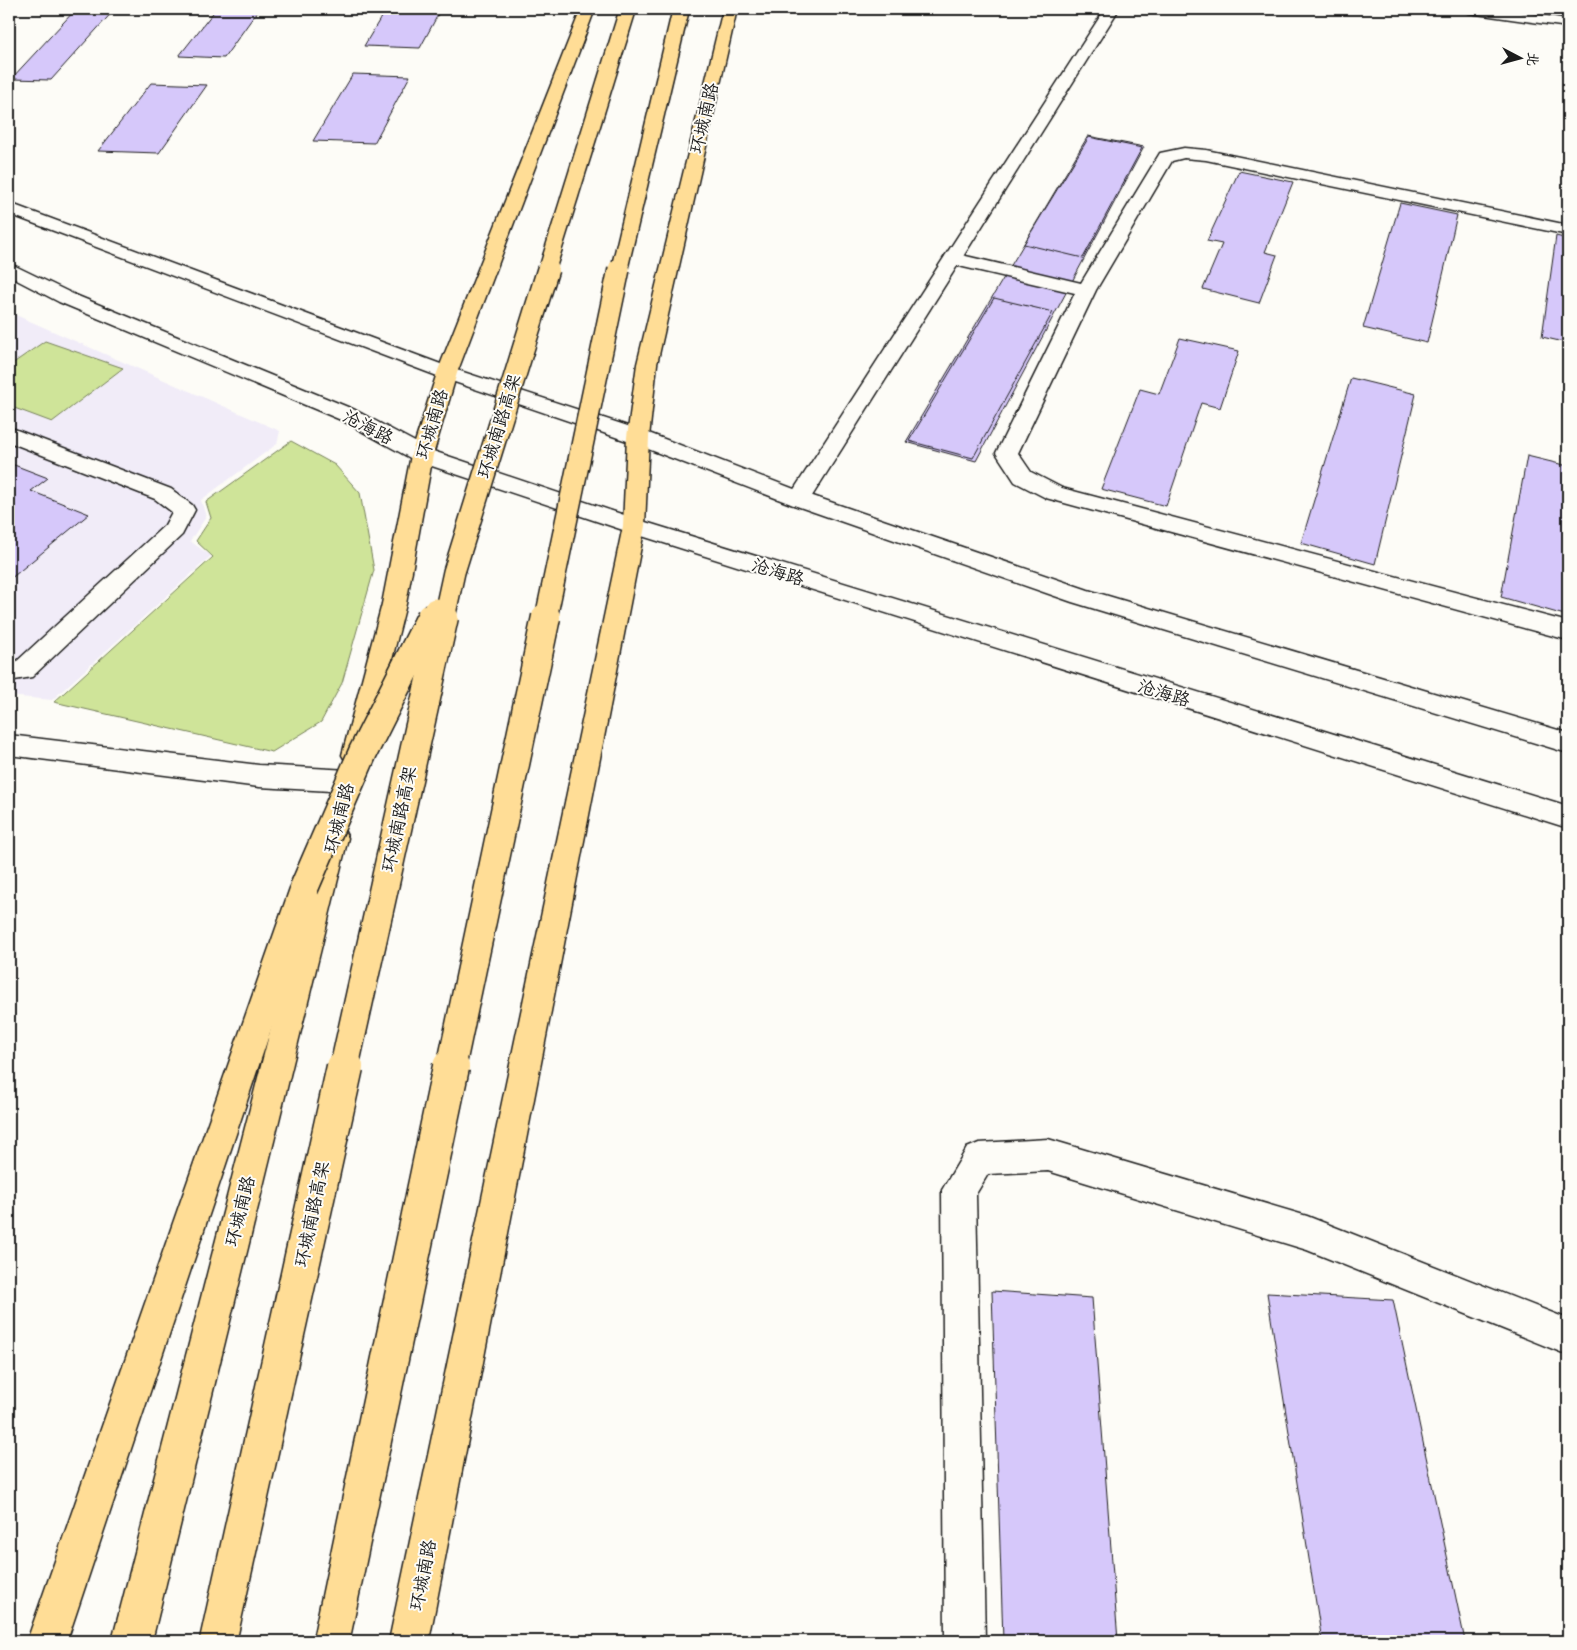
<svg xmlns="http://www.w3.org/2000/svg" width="1577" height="1650" viewBox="0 0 1577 1650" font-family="'Comic Neue','LXGW WenKai TC',sans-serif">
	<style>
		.built { fill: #f1ecf8 }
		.green { fill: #cfe499; stroke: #76805a }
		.building { fill: #d6c8fa; stroke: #1c1c1c }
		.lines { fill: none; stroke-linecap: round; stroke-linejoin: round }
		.lane-casing { stroke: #1c1c1c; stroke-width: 3 }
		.street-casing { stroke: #1c1c1c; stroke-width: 3 }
		.secondary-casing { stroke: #1c1c1c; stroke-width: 3 }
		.primary-casing { stroke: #1c1c1c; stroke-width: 3 }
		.highway-casing { stroke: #1c1c1c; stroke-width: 3 }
		.lane { fill: #fdfcf7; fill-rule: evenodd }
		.street { fill: #fdfcf7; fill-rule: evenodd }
		.secondary { fill: #fdfcf7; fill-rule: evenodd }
		.primary { fill: #ffdd96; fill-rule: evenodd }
		.highway { fill: #ffdd96; fill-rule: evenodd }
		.highway-bridge-far3-casing { stroke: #1c1c1c; stroke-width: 19; stroke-linecap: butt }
		.highway-bridge-far2-casing { stroke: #1c1c1c; stroke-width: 24; stroke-linecap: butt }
		.highway-bridge-far1-casing { stroke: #1c1c1c; stroke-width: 31; stroke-linecap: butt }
		.highway-bridge-casing { stroke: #1c1c1c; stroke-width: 39; stroke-linecap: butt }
		.highway-bridge-far3 { stroke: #ffdd96; stroke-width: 16 }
		.highway-bridge-far2 { stroke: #ffdd96; stroke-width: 21 }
		.highway-bridge-far1 { stroke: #ffdd96; stroke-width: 28 }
		.highway-bridge { stroke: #ffdd96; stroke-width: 36 }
		.labels { text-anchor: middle; stroke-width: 4; stroke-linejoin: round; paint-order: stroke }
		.street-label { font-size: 18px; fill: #1c1c1c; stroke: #fdfcf7 }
	</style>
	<rect width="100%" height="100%" fill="#fdfcf7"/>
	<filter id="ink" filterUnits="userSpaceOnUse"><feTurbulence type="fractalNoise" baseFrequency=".02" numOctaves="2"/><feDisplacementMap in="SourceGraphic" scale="10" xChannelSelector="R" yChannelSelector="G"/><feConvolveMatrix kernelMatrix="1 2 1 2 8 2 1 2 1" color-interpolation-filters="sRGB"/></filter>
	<g filter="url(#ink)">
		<polygon class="built" points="9,312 280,431 277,444 201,500 206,517 190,541 211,556 52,700 9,696"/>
		<g class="green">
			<polygon points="45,341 123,368 52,422 9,406 9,366"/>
			<polygon points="291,441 335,465 360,493 374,570 342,683 321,722 272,752 54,702 213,557 196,541 211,518 206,502"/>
		</g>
		<g class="building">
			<polygon points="76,9 115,9 51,80 11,79"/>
			<polygon points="216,9 259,9 224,58 179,56"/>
			<polygon points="386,9 441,9 420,48 364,46"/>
			<polygon points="353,74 410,76 374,143 313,141"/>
			<polygon points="151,83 207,85 159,153 98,151"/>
			<polygon points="1088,136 1144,147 976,461 906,442"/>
			<polygon points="1089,137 1142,148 1083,258 1024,244"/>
			<polygon points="1239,171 1293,182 1265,252 1277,255 1259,303 1203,289 1222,244 1207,241"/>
			<polygon points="1400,203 1457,215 1427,343 1363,328"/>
			<polygon points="1556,236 1568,239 1568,343 1542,337"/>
			<polygon points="994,298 1053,312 973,458 909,441"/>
			<polygon points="1180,338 1239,351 1220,408 1201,403 1166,506 1101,489 1140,389 1159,394"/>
			<polygon points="1351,378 1416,394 1375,564 1301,543"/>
			<polygon points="1527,456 1568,466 1568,616 1501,597"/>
			<polygon points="9,463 48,478 31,491 89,514 9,580"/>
			<polygon points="992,1291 1092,1298 1118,1641 1003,1641"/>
			<polygon points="1267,1293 1393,1300 1465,1641 1322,1641"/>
		</g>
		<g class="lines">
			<g class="lane-casing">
				<g id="lane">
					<polygon points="1184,148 1206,150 1568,225 1568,235 1206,160 1184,158 1172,161 1096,290 1018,453 1031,472 1062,488 1568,622 1568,640 1046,498 1015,482 996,453 1075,293 946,263 944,259 946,255 953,253 1081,283 1160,153"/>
					<polygon points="9,427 171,489 192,505 195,510 182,535 32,677 9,681 9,663 16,662 165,525 172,512 155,499 9,442"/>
					<polygon points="1048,1139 1307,1216 1568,1319 1568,1355 1307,1250 1048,1171 988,1174 976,1194 985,1641 945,1641 942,1190 967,1148 979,1143"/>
				</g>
			</g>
			<g class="street-casing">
				<g id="street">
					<polygon points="1105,9 1119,9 807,504 799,506 791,504 788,499 791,494"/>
					<polygon points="9,735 259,765 349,770 358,773 362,781 358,789 349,792 259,787 9,755"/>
				</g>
			</g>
			<g class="secondary-casing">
				<g id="secondary">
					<polygon points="1462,9 1498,9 1568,19 1568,27 1469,13"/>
					<polygon points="9,203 454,369 646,432 807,494 1088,590 1568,733 1568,753 1072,602 791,504 630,442 440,377 9,214"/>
					<polygon points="9,263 73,294 355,410 430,450 642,521 1568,806 1568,828 626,531 414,460 341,420 59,302 9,276"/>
				</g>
			</g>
			<g class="primary-casing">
				<g id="primary">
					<polygon points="581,9 595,9 457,373 433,455 406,604 368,755 364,762 355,765 346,762 342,755 382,604 411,455 437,373"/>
					<polygon points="723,9 737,9 657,364 649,437 645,526 429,1641 389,1641 623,526 627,437 637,364"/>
					<polygon points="334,827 344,830 348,838 152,1641 112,1641 320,838 324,830"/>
				</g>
			</g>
			<g class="highway-casing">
				<polygon id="highway" points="304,876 314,879 318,888 67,1641 27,1641 290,888 294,879"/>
			</g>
			<use href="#lane" class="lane"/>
			<use href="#street" class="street"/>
			<use href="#secondary" class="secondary"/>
			<use href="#primary" class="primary"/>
			<use href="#highway" class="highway"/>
			<g class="highway-bridge-far3-casing">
				<g id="highway-bridge-far3">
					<polyline points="547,270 628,9"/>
					<polyline points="619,270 681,9"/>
				</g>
			</g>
			<g class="highway-bridge-far2-casing">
				<g id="highway-bridge-far2">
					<polyline points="430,618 435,609"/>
					<polyline points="444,618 454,572 548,269"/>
					<polyline points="546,618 619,269"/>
				</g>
			</g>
			<g class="highway-bridge-far1-casing">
				<g id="highway-bridge-far1">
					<polyline points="304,888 363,752 431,617"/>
					<polyline points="344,1068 444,617"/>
					<polyline points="451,1068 546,617"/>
				</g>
			</g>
			<g class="highway-bridge-casing">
				<g id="highway-bridge">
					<polyline points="218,1641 345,1067"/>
					<polyline points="331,1641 451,1067"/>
				</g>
			</g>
			<use href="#highway-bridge-far3" class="highway-bridge-far3"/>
			<use href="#highway-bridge-far2" class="highway-bridge-far2"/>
			<use href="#highway-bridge-far1" class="highway-bridge-far1"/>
			<use href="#highway-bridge" class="highway-bridge"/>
		</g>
	</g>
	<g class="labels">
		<g class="street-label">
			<text transform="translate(704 118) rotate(-77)" y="6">环城南路</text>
			<text transform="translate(432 424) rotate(-74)" y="6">环城南路</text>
			<text transform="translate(499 426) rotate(-73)" y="6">环城南路高架</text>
			<text transform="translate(368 427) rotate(27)" y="6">沧海路</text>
			<text transform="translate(778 572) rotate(17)" y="6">沧海路</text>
			<text transform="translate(1164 693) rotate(17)" y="6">沧海路</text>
			<text transform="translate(339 818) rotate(-76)" y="6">环城南路</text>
			<text transform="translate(399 819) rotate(-78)" y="6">环城南路高架</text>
			<text transform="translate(240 1211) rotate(-76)" y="6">环城南路</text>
			<text transform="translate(312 1214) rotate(-78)" y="6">环城南路高架</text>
			<text transform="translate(423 1575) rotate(-79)" y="6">环城南路</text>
		</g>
	</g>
	<rect width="1577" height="1650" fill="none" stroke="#fdfcf7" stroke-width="30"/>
	<rect x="15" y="15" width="1547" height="1620" fill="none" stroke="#1c1c1c" stroke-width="2" filter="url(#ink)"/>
	<g transform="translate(1520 58) rotate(96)" stroke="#fdfcf7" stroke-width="4" paint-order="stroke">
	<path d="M0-4L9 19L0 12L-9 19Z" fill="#1c1c1c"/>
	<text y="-8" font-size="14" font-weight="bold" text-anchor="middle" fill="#1c1c1c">北</text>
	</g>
</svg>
